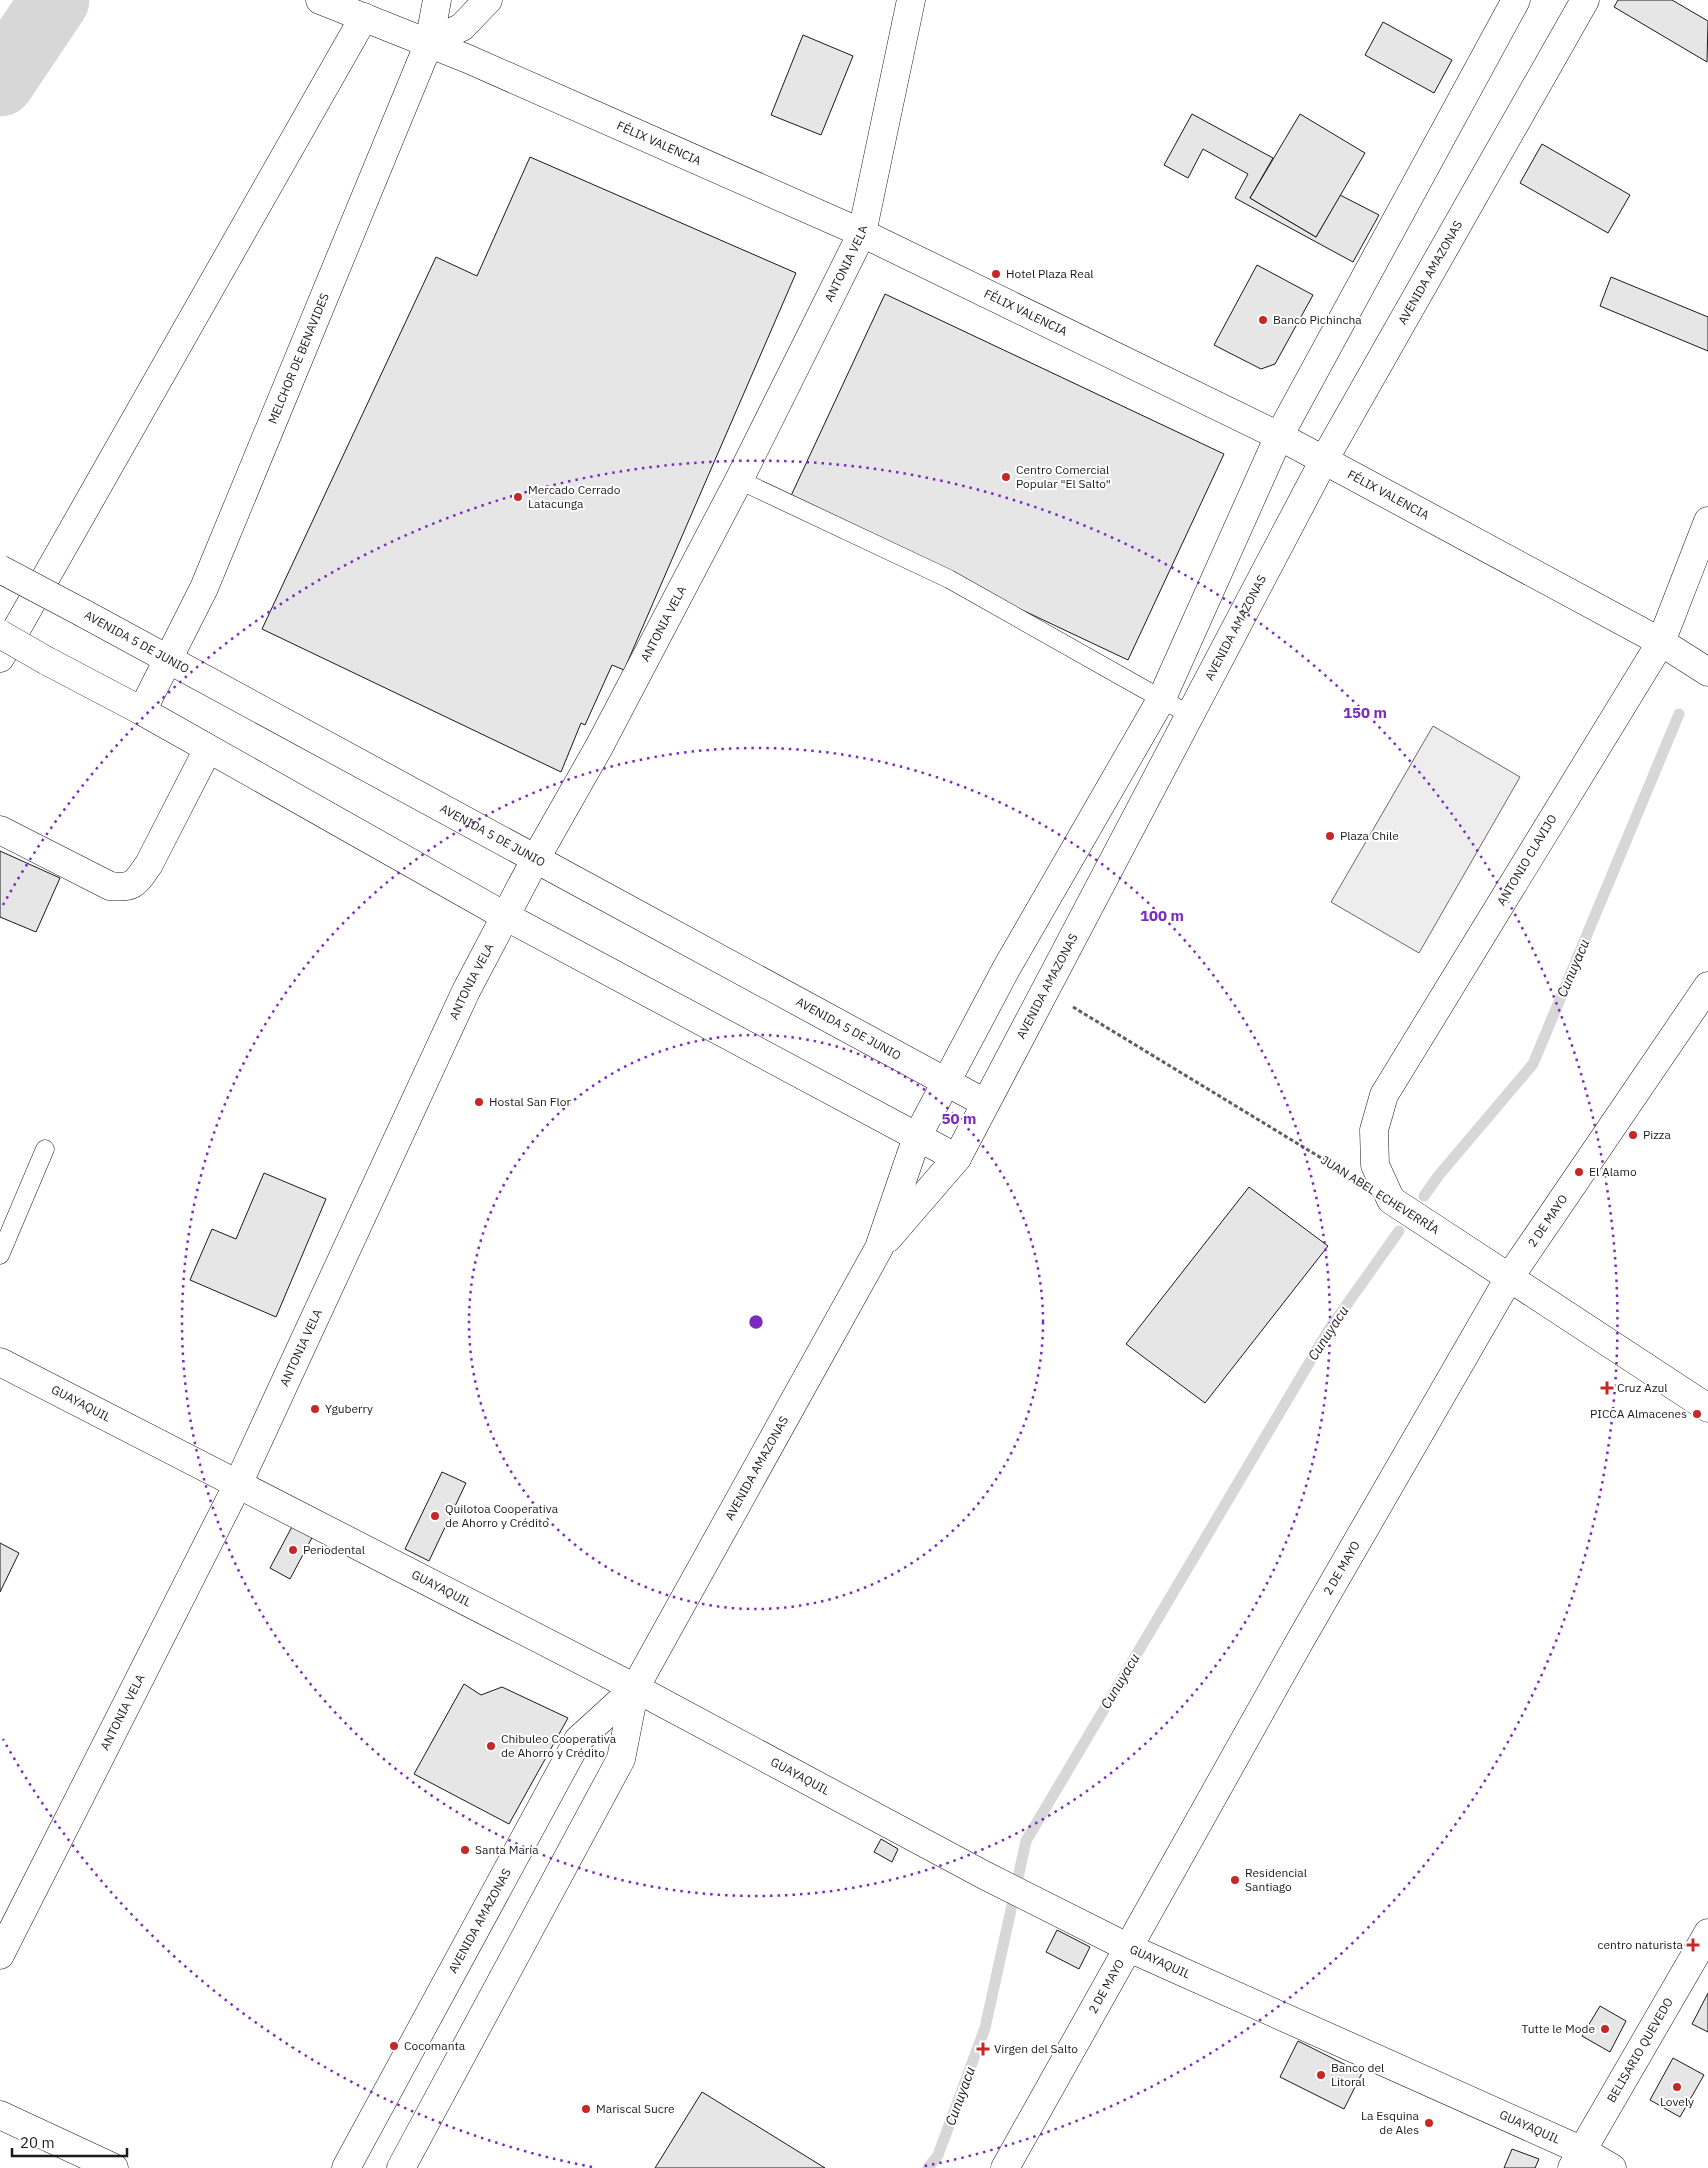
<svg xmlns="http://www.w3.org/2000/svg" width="1708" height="2168" viewBox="0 0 1708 2168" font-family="'IBM Plex Sans',sans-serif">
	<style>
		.built { fill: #ededed; stroke: #6a6a6a }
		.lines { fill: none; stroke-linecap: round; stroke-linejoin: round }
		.stream { stroke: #d7d7d7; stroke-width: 11 }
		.river { stroke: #d7d7d7; stroke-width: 69 }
		.building { fill: #e6e6e6; stroke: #1a1a1a }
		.service-casing { stroke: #1a1a1a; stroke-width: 19 }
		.minor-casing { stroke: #1a1a1a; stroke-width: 29 }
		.secondary-casing { stroke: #1a1a1a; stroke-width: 29 }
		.path { stroke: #5f5f5f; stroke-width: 3; stroke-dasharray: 4 2.5; stroke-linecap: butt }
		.service { stroke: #fff; stroke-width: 18 }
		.minor { stroke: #fff; stroke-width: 28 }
		.secondary { stroke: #fff; stroke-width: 28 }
		.secondary-bridge-casing { stroke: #1a1a1a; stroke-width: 29; stroke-linecap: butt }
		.secondary-bridge { stroke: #fff; stroke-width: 28 }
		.ring { fill: none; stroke: #7b2cbf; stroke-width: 2.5; stroke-dasharray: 2.5 5 }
		.poi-dot { fill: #c62828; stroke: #fff; stroke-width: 2 }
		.labels { text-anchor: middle; stroke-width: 4; stroke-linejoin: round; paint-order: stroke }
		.street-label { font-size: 12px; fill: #1a1a1a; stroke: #fff }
		.poi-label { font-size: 12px; fill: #1a1a1a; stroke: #fff; text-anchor: start }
		.water-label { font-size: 14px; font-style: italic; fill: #1a1a1a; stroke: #fff }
		.centre { fill: #7b2cbf; stroke: #fff; stroke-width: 2.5 }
		.ring-label { font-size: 15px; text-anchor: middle; font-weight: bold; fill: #7b2cbf; stroke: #fff; stroke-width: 4; stroke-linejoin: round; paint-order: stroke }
	</style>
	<rect width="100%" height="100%" fill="#fff"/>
	<polygon class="built" points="1433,726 1520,777 1419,953 1331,902"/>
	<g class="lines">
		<g class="stream">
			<polyline points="1424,1196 1439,1175 1533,1064 1679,714"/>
			<polyline points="928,2168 938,2155 985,2028 1026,1841 1328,1331 1399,1231"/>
		</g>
		<polyline class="river" points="0,82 55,0"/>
	</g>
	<g class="building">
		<polygon points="1618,0 1672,0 1708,21 1707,62 1614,7"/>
		<polygon points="1383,22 1452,60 1434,93 1365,55"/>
		<polygon points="803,35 853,56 821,135 771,115"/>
		<polygon points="1192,114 1273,158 1250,198 1316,237 1340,195 1379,215 1353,262 1235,198 1248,174 1203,149 1188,178 1164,165"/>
		<polygon points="1300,114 1365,153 1316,237 1250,198"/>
		<polygon points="1542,144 1630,195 1608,233 1520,183"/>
		<polygon points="530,157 796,273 624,670 612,665 585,725 581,723 561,772 262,629 436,257 477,276"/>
		<polygon points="1257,265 1313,295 1275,364 1261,369 1214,345"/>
		<polygon points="1611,277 1708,317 1708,351 1600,306"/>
		<polygon points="885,294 1224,454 1128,660 789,500"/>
		<polygon points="0,851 60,878 36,932 0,917"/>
		<polygon points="264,1173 326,1199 276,1317 190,1280 212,1229 236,1239"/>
		<polygon points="1249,1187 1328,1246 1205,1403 1126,1344"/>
		<polygon points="442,1472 466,1483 429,1561 405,1549"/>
		<polygon points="295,1521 315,1532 290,1579 270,1568"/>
		<polygon points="0,1543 19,1553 0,1592"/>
		<polygon points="464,1684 481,1695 502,1687 568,1718 509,1824 414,1774"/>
		<polygon points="881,1839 898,1849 892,1862 874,1852"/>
		<polygon points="1057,1930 1090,1947 1079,1969 1046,1952"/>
		<polygon points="1708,1993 1708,2032 1692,2024"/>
		<polygon points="1600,2006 1626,2021 1610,2052 1582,2036"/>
		<polygon points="1298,2041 1362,2073 1344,2109 1280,2077"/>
		<polygon points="1673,2058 1704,2075 1680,2117 1650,2100"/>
		<polygon points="702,2092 825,2168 655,2168"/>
		<polygon points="1512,2149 1539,2159 1535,2168 1504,2168"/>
	</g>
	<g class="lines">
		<g class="service-casing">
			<g id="service">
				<polyline points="739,480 949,579 1190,715"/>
				<polyline points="0,1255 45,1149"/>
			</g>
		</g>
		<g class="minor-casing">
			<g id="minor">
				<path id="s1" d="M320,0L468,59L862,233L1279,436L1661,642L1708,672"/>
				<polyline points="429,43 462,27 488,0"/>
				<polyline points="1708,521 1661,642 1384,1095 1374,1130 1375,1165 1391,1200 1708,1408"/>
				<polyline points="0,658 364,17"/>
				<path id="s2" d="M142,711L204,588L429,43L437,0"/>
				<path d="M0,830L110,886C134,889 136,883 149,864L208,749"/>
				<polyline points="888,1238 957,1158"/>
				<path id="s3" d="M0,1362L635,1688L984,1875L1129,1948L1583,2151L1612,2168"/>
				<path id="s4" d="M0,1955L238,1484L466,991L536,858L599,747L739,480L862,233L911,0"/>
				<polyline points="0,2115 114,2168"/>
				<path id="s5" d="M346,2168L578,1740L635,1688"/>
				<path id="s6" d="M401,2168L621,1759L635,1688L879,1248L917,1137"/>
				<path id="s7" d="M1005,2168L1301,1639L1509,1278L1708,986"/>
				<path id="s8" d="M1572,2168L1708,1933"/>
			</g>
		</g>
		<g class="secondary-casing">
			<g id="secondary">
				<path id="s9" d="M83,613L985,1103"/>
				<path id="s10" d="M47,661L142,711L505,916L957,1158L1324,460L1585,0"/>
				<polyline points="917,1137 1006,969 1162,698 1279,436 1516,0"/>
			</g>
		</g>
		<polyline class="path" points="1073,1007 1341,1170"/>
		<use href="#service" class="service"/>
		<use href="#minor" class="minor"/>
		<use href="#secondary" class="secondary"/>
		<g class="secondary-bridge-casing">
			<g id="secondary-bridge">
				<polyline points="0,569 83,613"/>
				<polyline points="0,634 47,661"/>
			</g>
		</g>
		<use href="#secondary-bridge" class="secondary-bridge"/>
	</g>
	<g class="ring">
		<circle cx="756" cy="1322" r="287"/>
		<circle cx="756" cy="1322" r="574"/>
		<path d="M592 2167A861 861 0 0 1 3 1739M3 905A861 861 0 1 1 920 2167"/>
	</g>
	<g class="poi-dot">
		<circle cx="996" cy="274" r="5"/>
		<circle cx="1263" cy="320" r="5"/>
		<circle cx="1006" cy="477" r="5"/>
		<circle cx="518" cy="497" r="5"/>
		<circle cx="1330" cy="836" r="5"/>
		<circle cx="479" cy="1102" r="5"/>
		<circle cx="1633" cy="1135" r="5"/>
		<circle cx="1579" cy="1172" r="5"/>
		<path d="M1604.5 1380.5h5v5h5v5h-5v5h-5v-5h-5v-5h5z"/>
		<circle cx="315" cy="1409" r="5"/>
		<circle cx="1697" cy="1414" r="5"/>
		<circle cx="435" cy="1516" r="5"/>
		<circle cx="293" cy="1550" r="5"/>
		<circle cx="491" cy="1746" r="5"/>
		<circle cx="465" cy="1850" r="5"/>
		<circle cx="1235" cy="1880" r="5"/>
		<path d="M1690.5 1937.5h5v5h5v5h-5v5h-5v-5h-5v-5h5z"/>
		<circle cx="1605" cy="2029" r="5"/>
		<circle cx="394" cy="2046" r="5"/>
		<path d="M980.5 2041.5h5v5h5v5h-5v5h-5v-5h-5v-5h5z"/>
		<circle cx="1321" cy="2075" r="5"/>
		<circle cx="1677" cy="2087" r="5"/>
		<circle cx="586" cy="2109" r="5"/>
		<circle cx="1429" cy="2123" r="5"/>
	</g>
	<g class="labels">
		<g class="street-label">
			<text dy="4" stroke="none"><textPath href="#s1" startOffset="368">FÉLIX VALENCIA</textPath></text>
			<text dy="4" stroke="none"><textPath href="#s4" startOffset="1892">ANTONIA VELA</textPath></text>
			<text dy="4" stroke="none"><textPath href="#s10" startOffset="2041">AVENIDA AMAZONAS</textPath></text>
			<text dy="4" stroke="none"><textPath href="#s1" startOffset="772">FÉLIX VALENCIA</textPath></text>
			<text dy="4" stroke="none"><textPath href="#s2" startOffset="386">MELCHOR DE BENAVIDES</textPath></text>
			<text dy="4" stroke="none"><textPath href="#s1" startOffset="1178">FÉLIX VALENCIA</textPath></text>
			<text dy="4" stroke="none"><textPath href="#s4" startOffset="1488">ANTONIA VELA</textPath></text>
			<text dy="4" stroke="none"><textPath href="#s10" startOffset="1636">AVENIDA AMAZONAS</textPath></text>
			<text dy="4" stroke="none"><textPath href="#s9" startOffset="61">AVENIDA 5 DE JUNIO</textPath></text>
			<text dy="4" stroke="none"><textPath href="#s9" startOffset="466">AVENIDA 5 DE JUNIO</textPath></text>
			<text transform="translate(1527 860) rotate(-59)" y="4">ANTONIO CLAVIJO</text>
			<text dy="4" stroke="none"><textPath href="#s4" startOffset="1082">ANTONIA VELA</textPath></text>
			<text dy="4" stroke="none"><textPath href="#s10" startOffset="1231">AVENIDA AMAZONAS</textPath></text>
			<text dy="4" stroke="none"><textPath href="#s9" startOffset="871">AVENIDA 5 DE JUNIO</textPath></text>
			<text transform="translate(1380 1195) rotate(32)" y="4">JUAN ABEL ECHEVERRÍA</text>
			<text dy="4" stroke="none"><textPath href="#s7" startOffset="1092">2 DE MAYO</textPath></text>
			<text dy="4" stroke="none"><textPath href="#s4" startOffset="678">ANTONIA VELA</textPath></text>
			<text dy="4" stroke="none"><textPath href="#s3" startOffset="91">GUAYAQUIL</textPath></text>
			<text dy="4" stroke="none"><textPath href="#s6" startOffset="788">AVENIDA AMAZONAS</textPath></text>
			<text dy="4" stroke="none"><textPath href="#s7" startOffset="688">2 DE MAYO</textPath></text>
			<text dy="4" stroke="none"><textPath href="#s3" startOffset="496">GUAYAQUIL</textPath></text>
			<text dy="4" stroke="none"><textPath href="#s4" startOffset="272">ANTONIA VELA</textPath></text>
			<text dy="4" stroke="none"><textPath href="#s3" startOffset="901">GUAYAQUIL</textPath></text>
			<text dy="4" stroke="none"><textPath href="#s5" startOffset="281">AVENIDA AMAZONAS</textPath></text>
			<text dy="4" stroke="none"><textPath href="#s3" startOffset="1306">GUAYAQUIL</textPath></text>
			<text dy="4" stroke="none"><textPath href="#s7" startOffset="208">2 DE MAYO</textPath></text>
			<text dy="4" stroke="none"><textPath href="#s8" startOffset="136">BELISARIO QUEVEDO</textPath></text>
			<text dy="4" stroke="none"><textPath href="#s3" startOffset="1711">GUAYAQUIL</textPath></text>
		</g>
		<g class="poi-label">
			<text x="1006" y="278">Hotel Plaza Real</text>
			<text x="1273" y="324">Banco Pichincha</text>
			<text x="1016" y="474">Centro Comercial<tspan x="1016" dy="14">Popular "El Salto"</tspan></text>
			<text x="528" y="494">Mercado Cerrado<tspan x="528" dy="14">Latacunga</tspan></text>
			<text x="1340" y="840">Plaza Chile</text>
			<text x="489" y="1106">Hostal San Flor</text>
			<text x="1643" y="1139">Pizza</text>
			<text x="1589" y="1176">El Alamo</text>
			<text x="1617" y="1392">Cruz Azul</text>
			<text x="325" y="1413">Yguberry</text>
			<text x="1687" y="1418" text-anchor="end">PICCA Almacenes</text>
			<text x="445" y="1513">Quilotoa Cooperativa<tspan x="445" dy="14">de Ahorro y Crédito</tspan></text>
			<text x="303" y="1554">Periodental</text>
			<text x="501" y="1743">Chibuleo Cooperativa<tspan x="501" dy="14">de Ahorro y Crédito</tspan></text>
			<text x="475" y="1854">Santa María</text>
			<text x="1245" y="1877">Residencial<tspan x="1245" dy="14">Santiago</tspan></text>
			<text x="1683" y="1949" text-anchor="end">centro naturista</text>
			<text x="1595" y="2033" text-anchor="end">Tutte le Mode</text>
			<text x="404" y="2050">Cocomanta</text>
			<text x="994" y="2053">Virgen del Salto</text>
			<text x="1331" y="2072">Banco del<tspan x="1331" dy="14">Litoral</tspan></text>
			<text x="1677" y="2106" text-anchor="middle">Lovely</text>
			<text x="596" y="2113">Mariscal Sucre</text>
			<text x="1419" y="2120" text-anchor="end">La Esquina<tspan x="1419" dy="14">de Ales</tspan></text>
		</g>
		<g class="water-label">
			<text transform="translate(1573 968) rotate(-67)" y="5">Cunuyacu</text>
			<text transform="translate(1328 1333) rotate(-57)" y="5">Cunuyacu</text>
			<text transform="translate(1120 1681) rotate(-59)" y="5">Cunuyacu</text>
			<text transform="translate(960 2096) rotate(-70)" y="5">Cunuyacu</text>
		</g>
	</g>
	<circle cx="756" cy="1322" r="8" class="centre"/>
	<g class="ring-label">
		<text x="1365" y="718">150 m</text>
		<text x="1162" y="921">100 m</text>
		<text x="959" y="1124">50 m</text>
	</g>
	<path d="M12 2148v8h115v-8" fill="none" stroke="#1a1a1a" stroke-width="2.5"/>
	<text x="20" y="2148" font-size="15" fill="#1a1a1a" stroke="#ffffff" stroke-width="4" paint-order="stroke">20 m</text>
</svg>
